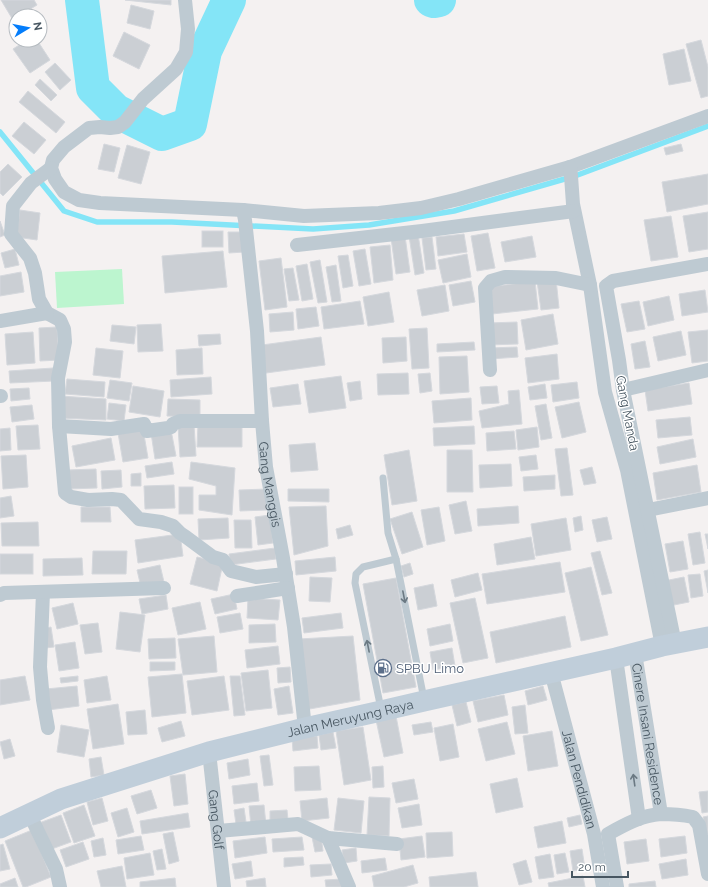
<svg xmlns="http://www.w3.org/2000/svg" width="708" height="887" viewBox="0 0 708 887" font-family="Raleway,sans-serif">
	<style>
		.green { fill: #bcf5cf }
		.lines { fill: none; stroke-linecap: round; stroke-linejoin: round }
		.stream { stroke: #84e5f7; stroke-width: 5.5 }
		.river { stroke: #84e5f7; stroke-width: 34 }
		.building { fill: #cbcfd4; stroke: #d5d8dd }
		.service { stroke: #becad2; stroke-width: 7 }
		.minor { stroke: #becad2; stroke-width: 14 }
		.secondary { stroke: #c0ceda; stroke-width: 21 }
		.oneway { stroke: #6b7983 }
		.labels { text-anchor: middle; stroke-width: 3; stroke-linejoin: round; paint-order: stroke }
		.street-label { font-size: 13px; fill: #475661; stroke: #fff }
		.service-label { font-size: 13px; fill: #4e5e75; stroke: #fff; text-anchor: start }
	</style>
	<rect width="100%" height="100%" fill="#f4f1f1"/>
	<polygon class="green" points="122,269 124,304 57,308 55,272"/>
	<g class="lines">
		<polyline class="stream" points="0,132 64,211 97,222 172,222 313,229 369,225 454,211 575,176 708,126"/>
		<g class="river">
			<polyline points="82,0 93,88 116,111 162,134 190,124 205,51 229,0"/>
			<polyline points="431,0 434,1 439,0"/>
		</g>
	</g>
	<g class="building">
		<polygon points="1,0 34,0 37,5 19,16 16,16 16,18 13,20"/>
		<polygon points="125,0 171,0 171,5"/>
		<polygon points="131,5 154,11 150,29 127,23"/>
		<polygon points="124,32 150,45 139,69 113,56"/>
		<polygon points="27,40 37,40 50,60 30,73 13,49"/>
		<polygon points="701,40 708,67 708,96 701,98 686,44"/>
		<polygon points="684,49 691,81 669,85 663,54"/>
		<polygon points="55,63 71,80 60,90 45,72"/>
		<polygon points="40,79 57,95 51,101 35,85"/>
		<polygon points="28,91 65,122 56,133 19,102"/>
		<polygon points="24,122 46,140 34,154 12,136"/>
		<polygon points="104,144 120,148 114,172 98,169"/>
		<polygon points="681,144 683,151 666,155 664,148"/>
		<polygon points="127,145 150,152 141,184 118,178"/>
		<polygon points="8,164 22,177 3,196 0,193 0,172"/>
		<polygon points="708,174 708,204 667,212 662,182"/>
		<polygon points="20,210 40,213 37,240 16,237"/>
		<polygon points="708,212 708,249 689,252 683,216"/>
		<polygon points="671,216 678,257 651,261 644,220"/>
		<polygon points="0,221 5,235 0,237"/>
		<rect x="202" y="231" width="21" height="16"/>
		<polygon points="228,232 243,232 244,252 229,253"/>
		<polygon points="488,233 495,268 477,271 471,236"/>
		<polygon points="418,234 424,273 415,275 409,236"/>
		<polygon points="464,234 467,252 438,256 436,237"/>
		<polygon points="405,236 410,272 396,274 391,238"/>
		<polygon points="532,236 536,257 505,262 501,242"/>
		<polygon points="432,237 436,269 426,270 422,238"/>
		<polygon points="390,245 393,280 374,283 370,247"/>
		<polygon points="15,249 19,265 5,268 1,253"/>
		<polygon points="365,249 371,284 359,286 353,251"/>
		<polygon points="223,251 227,287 165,293 162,256"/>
		<polygon points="467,254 471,277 443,283 438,260"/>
		<polygon points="348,255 353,286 343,288 338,256"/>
		<polygon points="281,258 287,307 265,310 259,261"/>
		<polygon points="320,260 327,302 318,303 310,262"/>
		<polygon points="307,264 313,299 302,301 296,266"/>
		<polygon points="336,265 341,301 332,302 326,267"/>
		<polygon points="293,268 299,300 289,301 284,269"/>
		<polygon points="21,272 24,292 0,296 0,276"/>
		<polygon points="556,279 559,308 541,310 537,281"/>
		<polygon points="471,281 475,302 453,306 449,285"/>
		<polygon points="535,281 538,309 492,314 489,287"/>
		<polygon points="445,285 449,311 422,316 417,290"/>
		<polygon points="705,290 708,312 682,316 679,294"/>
		<polygon points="389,292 394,322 368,326 363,297"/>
		<polygon points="669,296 674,320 648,326 643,302"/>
		<polygon points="360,301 364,324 324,329 321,307"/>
		<polygon points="639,301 645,329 627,332 621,304"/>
		<polygon points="316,307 319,326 298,329 296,309"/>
		<polygon points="293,312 294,330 270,332 269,314"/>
		<polygon points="553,314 558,344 526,350 521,320"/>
		<polygon points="517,322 518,344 488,345 488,323"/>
		<polygon points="161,324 163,351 138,352 137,325"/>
		<polygon points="112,325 136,327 134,344 110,341"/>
		<polygon points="57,327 59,360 40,361 39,328"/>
		<polygon points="427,328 429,368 412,369 409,329"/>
		<polygon points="708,330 708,361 692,363 688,332"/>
		<polygon points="681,331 686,355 658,361 653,337"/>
		<polygon points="33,332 35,363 7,365 5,334"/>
		<polygon points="220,334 221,344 199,346 198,335"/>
		<polygon points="321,337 325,365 266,373 262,345"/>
		<polygon points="406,337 407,361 383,363 382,338"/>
		<polygon points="645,341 650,367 635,369 631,344"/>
		<polygon points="474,342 475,350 437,352 437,344"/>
		<polygon points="517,347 518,357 491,359 490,348"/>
		<polygon points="96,348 123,351 120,378 93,375"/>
		<polygon points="202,348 203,374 177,375 176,350"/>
		<polygon points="557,354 559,379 528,383 525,358"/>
		<polygon points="467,356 469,392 440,394 439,357"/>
		<polygon points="53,368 54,381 10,383 9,371"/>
		<polygon points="408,373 409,394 378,395 377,374"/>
		<polygon points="430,373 432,391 420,393 418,374"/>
		<polygon points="341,376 346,408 309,413 304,381"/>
		<polygon points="211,377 212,394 171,397 170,380"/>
		<polygon points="67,379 105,382 104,397 65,394"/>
		<polygon points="110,380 132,383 129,401 107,398"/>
		<polygon points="360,381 362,399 350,401 347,383"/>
		<polygon points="577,382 579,398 553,402 551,385"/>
		<polygon points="689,383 692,404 648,411 645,390"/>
		<polygon points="298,384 301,404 273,407 270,388"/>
		<polygon points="545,384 547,398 530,400 528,387"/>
		<polygon points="133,386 164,391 160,417 129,412"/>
		<polygon points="497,386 499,403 482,404 480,387"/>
		<polygon points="29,388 30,399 11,401 10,389"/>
		<polygon points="519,390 522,424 482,428 479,411 509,404 508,391"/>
		<polygon points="60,396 106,399 106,420 59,418"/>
		<polygon points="471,398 472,420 434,423 432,401"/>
		<polygon points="168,399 200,400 200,417 167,416"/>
		<polygon points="579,402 586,432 562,438 555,407"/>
		<polygon points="109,403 126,405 124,421 107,419"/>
		<polygon points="546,404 552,438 541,440 535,406"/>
		<polygon points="32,405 34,419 12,422 10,407"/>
		<polygon points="690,417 692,435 658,438 656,420"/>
		<polygon points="198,424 242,425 242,447 197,447"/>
		<polygon points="38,425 40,449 18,450 16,426"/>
		<polygon points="194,425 196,456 180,457 178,426"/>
		<polygon points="474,426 475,444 434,446 433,428"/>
		<polygon points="537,427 539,447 518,450 516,430"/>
		<polygon points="10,428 11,450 0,451 0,429"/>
		<polygon points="143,429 148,458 123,462 118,433"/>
		<polygon points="171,430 176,456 155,459 151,433"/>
		<polygon points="514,431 516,449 487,451 486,433"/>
		<polygon points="111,438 115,460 76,467 72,446"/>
		<polygon points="693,439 696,457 660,464 657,447"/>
		<polygon points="315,443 318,470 291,472 289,445"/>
		<polygon points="567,448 573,495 561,496 555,449"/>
		<polygon points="409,450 417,501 392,505 384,455"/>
		<polygon points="447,450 472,450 473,492 447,492"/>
		<polygon points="26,455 28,487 3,489 1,456"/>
		<polygon points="536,455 538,469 521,471 519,457"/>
		<polygon points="172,462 174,474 147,478 145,466"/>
		<polygon points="191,462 235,468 232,515 199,510 199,495 216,495 216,486 189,479"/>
		<polygon points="511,464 512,486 480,488 479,465"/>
		<polygon points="697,465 701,492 657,500 653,473"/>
		<polygon points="592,467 596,483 584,485 580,470"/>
		<polygon points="96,469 97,488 67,489 67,470"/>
		<polygon points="121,470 122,487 102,489 101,471"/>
		<polygon points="141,473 141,486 131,486 131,474"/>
		<polygon points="555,475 555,489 524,491 523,477"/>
		<polygon points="174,485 175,508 145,509 144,486"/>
		<rect x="179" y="487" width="14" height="27"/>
		<polygon points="267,489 267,510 240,511 239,490"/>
		<polygon points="288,489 329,489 329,502 288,501"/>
		<polygon points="11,496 14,516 0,518 0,498"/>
		<polygon points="466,501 472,531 455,534 449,505"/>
		<polygon points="326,506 328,546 294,555 289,507"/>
		<polygon points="518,506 519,523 478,526 477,509"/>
		<polygon points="81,507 110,507 111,522 81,522"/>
		<polygon points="439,507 445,541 427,545 421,510"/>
		<polygon points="412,512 423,547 402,554 390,519"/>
		<polygon points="270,515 273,543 258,545 255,517"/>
		<polygon points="581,516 583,530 575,532 573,518"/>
		<polygon points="607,517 612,539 597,542 592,520"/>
		<polygon points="228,518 229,538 199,540 198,519"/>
		<polygon points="566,518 571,550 536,556 531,524"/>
		<polygon points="234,520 251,520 252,548 235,548"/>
		<polygon points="38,522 39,546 2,546 1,523"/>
		<polygon points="350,525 353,535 338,539 336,529"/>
		<polygon points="700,532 705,563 693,565 688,534"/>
		<polygon points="180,534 183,556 138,563 135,540"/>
		<polygon points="705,534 708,534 708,549"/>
		<polygon points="531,537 535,559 497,565 494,544"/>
		<polygon points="683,541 688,569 670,572 665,544"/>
		<polygon points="275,548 276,559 230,565 229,554"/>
		<polygon points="93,551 127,551 126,574 92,574"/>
		<polygon points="600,551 612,593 602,595 591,553"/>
		<rect x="0" y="554" width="33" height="20"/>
		<polygon points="197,557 223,563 217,591 190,584"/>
		<polygon points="335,557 336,571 296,575 295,561"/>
		<polygon points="82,558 83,575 43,576 43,559"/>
		<polygon points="560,562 565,592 487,604 482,574"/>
		<polygon points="410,563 413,574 404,577 401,566"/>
		<polygon points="160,565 164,582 141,587 137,570"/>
		<polygon points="591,567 608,635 581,641 565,573"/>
		<polygon points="708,570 708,593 704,571"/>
		<polygon points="478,573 482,590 455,597 451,580"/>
		<polygon points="700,574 703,596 691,598 688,575"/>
		<polygon points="310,577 332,578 330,602 309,601"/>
		<polygon points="684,577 689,602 669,606 664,581"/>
		<polygon points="396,578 416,687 383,693 363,584"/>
		<polygon points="433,584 437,606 418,610 414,588"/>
		<polygon points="234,594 237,609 215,614 211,599"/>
		<polygon points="166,595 168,609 142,614 139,599"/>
		<polygon points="248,598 280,600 278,620 247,618"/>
		<polygon points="475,598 488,658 463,663 450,603"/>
		<polygon points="200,602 206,629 178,635 172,608"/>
		<polygon points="73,603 78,624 57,629 52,608"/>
		<polygon points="120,612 145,615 140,652 116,649"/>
		<polygon points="240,613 243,629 220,633 217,617"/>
		<polygon points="341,613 343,628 304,633 302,618"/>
		<polygon points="565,616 571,647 496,663 490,632"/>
		<polygon points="98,623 102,652 85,654 80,625"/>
		<polygon points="275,624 276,642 249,643 249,625"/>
		<polygon points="450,624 453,641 430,646 427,629"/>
		<polygon points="51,627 54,647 45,648 42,629"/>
		<polygon points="214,636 217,672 183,675 178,639"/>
		<polygon points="353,636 360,700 304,710 299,639"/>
		<polygon points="175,638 176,658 149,659 148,639"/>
		<polygon points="75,642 79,668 59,671 55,645"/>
		<polygon points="278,646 280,664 247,668 245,650"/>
		<polygon points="452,648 455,666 433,670 430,652"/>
		<polygon points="150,662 175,662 175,670 150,671"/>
		<polygon points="290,667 291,682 278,683 277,668"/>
		<polygon points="268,670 272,708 246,711 241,673"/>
		<polygon points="182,674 186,713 152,717 148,677"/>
		<polygon points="25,676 30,700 0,705 0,680"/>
		<polygon points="78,676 78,681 61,683 60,678"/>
		<polygon points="107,676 111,700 87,703 84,680"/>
		<polygon points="224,676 229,710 192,715 187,681"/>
		<polygon points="230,676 240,676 245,715 234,716"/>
		<polygon points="77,686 79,706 48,710 46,689"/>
		<polygon points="289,686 293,713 278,715 274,689"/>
		<polygon points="543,686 547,700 528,705 525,691"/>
		<polygon points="504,695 508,715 478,722 473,701"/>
		<polygon points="466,702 471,722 457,726 452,705"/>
		<polygon points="118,704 124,744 93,749 87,709"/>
		<polygon points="525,705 528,733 515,734 512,707"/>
		<polygon points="145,710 147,734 128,735 126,712"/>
		<polygon points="396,716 403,753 384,757 376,720"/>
		<polygon points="181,721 185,736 162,742 158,728"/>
		<polygon points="431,722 433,732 414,735 412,725"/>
		<polygon points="507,722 515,754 486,761 478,729"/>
		<polygon points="453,724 459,757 440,761 434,728"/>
		<polygon points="61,725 89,730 84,757 57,752"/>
		<polygon points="363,727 371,780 344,785 336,731"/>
		<polygon points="552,731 558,766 528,771 523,736"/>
		<polygon points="333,732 336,748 321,750 319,735"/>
		<polygon points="317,736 318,748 293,751 292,738"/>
		<polygon points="10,739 15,756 4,759 0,742"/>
		<polygon points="269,755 273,785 264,786 260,756"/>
		<polygon points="101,757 104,775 91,777 89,759"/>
		<polygon points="248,759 250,775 229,779 227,763"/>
		<polygon points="319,766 321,790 295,791 294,767"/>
		<polygon points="383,766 384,787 373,788 372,767"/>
		<polygon points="185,774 188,804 174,806 170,776"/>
		<polygon points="517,778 523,807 496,813 490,784"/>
		<polygon points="414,779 418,799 396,803 392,783"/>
		<polygon points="257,783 259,801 234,804 232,786"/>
		<polygon points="151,790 157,808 137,814 131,796"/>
		<polygon points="708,791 708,812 702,813 699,792"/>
		<polygon points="369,797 390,798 389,836 367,835"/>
		<polygon points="102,798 108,821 93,825 87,802"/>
		<polygon points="327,798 329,818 302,821 300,801"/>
		<polygon points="338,798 364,801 361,833 334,830"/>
		<polygon points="419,804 422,825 402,828 398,808"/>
		<polygon points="84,805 95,836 74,843 63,813"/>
		<polygon points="264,805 266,825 251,826 249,806"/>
		<polygon points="127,808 134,832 118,837 111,813"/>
		<polygon points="244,808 246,822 236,824 234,810"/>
		<polygon points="287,810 288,820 270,821 270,811"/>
		<polygon points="188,813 190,827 142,834 140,821"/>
		<polygon points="61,815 71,842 49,850 39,823"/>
		<polygon points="580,815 582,824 569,827 567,818"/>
		<polygon points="708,816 708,834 706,834 703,817"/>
		<polygon points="562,821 566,843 538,848 534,827"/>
		<polygon points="32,830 51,877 26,887 23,887 5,841"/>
		<polygon points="173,832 179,861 169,864 163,834"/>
		<polygon points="452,832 453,856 427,858 426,833"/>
		<polygon points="321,835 323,851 315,852 312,837"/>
		<polygon points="141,836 144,850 118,854 116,840"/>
		<polygon points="422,836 425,857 401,860 399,839"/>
		<polygon points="685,836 687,853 661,857 659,839"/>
		<polygon points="265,837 267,853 235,858 233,841"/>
		<polygon points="302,837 304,850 273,852 272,839"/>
		<polygon points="103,838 106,855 94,857 91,841"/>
		<polygon points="646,839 649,861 627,864 624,842"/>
		<polygon points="83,842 89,859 66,867 60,850"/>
		<polygon points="3,844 10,869 0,871 0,845"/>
		<polygon points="356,848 357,861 344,863 342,850"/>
		<polygon points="162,849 166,869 157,870 153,851"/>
		<polygon points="582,849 585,869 573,871 570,851"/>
		<polygon points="150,853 154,875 127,879 124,858"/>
		<polygon points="565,853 569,872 557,874 554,855"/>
		<polygon points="550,854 554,877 539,879 535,857"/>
		<polygon points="303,857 304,865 284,867 284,858"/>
		<polygon points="385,858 387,870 362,873 361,861"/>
		<polygon points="686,859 688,875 662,879 659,864"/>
		<polygon points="526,860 532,882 519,885 513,864"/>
		<polygon points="251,861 253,876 235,879 232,864"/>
		<polygon points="331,864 332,875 311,877 310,865"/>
		<polygon points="413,865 418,883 404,887 374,887 372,876"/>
		<polygon points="122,866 126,887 101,887 97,871"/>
		<polygon points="476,872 478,887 430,887 429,877"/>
		<polygon points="583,876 585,887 549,887 548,883"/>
		<polygon points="15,878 18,887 0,887 0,884"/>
		<polygon points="175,878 176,887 140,887 140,882"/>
		<polygon points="265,878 266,887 247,887 246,881"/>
		<polygon points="343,879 343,887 326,887 325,880"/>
		<polygon points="655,881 656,887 629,887 629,884"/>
	</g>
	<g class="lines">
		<g class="service">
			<polyline points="383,478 388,533 396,559 424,699"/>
			<polyline points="381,709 355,583 356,574 363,567 396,559"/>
		</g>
		<g class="minor">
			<polyline points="185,0 188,29 186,52 176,69 143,99 125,122 118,127 110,128 100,127 89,128 64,147 53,160 51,168 55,179 64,192 79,200 100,203 243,210 304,216 379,213 421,208 459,199 570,167 708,116"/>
			<polyline points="570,167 571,176 573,204 590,285 605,392 627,470 662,646"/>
			<polyline points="51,168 31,183 13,206 11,234 30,258 35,273 39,299 47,313 60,320 64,329 65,342 58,378 59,426 65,493 71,497 88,500 112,499 121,500 139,519 161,522 173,526 180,533 186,537 213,557 223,560 231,571 256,577 286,574"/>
			<path id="s1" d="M243,210L245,220L257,331L262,421L266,467L283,558L294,627L305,728"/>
			<polyline points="297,245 422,231 574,211"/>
			<polyline points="0,321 47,313"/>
			<polyline points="490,370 485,288 491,281 505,277 556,278 590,285"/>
			<polyline points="623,390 708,370"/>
			<polyline points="0,396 1,396"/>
			<polyline points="59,426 111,429 144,424 147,431 168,428 171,427 173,424 180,421 262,421"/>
			<polyline points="648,510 708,498"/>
			<polyline points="43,592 40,667 43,700 48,728"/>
			<polyline points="0,595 4,593 164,588"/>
			<polyline points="237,596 288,588"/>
			<polyline points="675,644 623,390 619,360 606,286 613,281 708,264"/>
			<path id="s2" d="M635,653L661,814"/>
			<polyline points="616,658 639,819"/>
			<path id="s3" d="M551,672L594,834L603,887"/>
			<path id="s4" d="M209,752L224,887"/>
			<polyline points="29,813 56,869 60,887"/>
			<polyline points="218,831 298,824 328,838 349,887"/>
			<polyline points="328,838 397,844"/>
			<path d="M617,887L608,834C624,825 642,815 661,814C672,814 683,815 693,817L699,825L708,874"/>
		</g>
		<path class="secondary" id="s5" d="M0,828L61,799L209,752L305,728L381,711L424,701L616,658L662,646L708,637"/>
	</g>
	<defs><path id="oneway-shaft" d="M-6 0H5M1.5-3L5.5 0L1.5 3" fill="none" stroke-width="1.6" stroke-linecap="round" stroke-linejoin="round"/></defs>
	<g class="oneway">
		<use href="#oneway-shaft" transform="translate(404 597) rotate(79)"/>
		<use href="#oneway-shaft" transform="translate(368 646) rotate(-101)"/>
		<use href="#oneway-shaft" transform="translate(634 780) rotate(-98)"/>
	</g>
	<defs>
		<g id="fuel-ring" transform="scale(0.9)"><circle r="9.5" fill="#fff" stroke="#5c6f8a" stroke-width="1.5"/><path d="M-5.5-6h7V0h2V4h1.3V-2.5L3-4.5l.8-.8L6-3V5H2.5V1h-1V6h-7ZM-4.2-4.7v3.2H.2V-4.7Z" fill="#5c6f8a"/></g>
	</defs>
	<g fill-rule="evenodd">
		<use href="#fuel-ring" x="383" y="668"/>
	</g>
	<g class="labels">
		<g class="street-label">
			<text transform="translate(628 413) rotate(79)" y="5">Gang Manda</text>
			<text dy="5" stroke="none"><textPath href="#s1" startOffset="276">Gang Manggis</textPath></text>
			<text dy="5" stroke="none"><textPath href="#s5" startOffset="368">Jalan Meruyung Raya</textPath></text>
			<text dy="5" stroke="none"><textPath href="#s2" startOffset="82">Cinere Insani Residence</textPath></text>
			<text dy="5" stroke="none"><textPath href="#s3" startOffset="111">Jalan Pendidikan</textPath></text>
			<text dy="5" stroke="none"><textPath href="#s4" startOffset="68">Gang Golf</textPath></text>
		</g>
		<g class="service-label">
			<text x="396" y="673">SPBU Limo</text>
		</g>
	</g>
	<g transform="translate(28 28) rotate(80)"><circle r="19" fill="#ffffff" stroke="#b5bbc0"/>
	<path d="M0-3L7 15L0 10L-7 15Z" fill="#047dfb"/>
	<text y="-6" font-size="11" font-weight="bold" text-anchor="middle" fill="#475661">N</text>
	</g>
	<path d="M572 871v6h56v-6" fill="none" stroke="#475661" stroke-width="2"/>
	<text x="578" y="871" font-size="12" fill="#475661" stroke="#ffffff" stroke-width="3" paint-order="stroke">20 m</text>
</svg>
